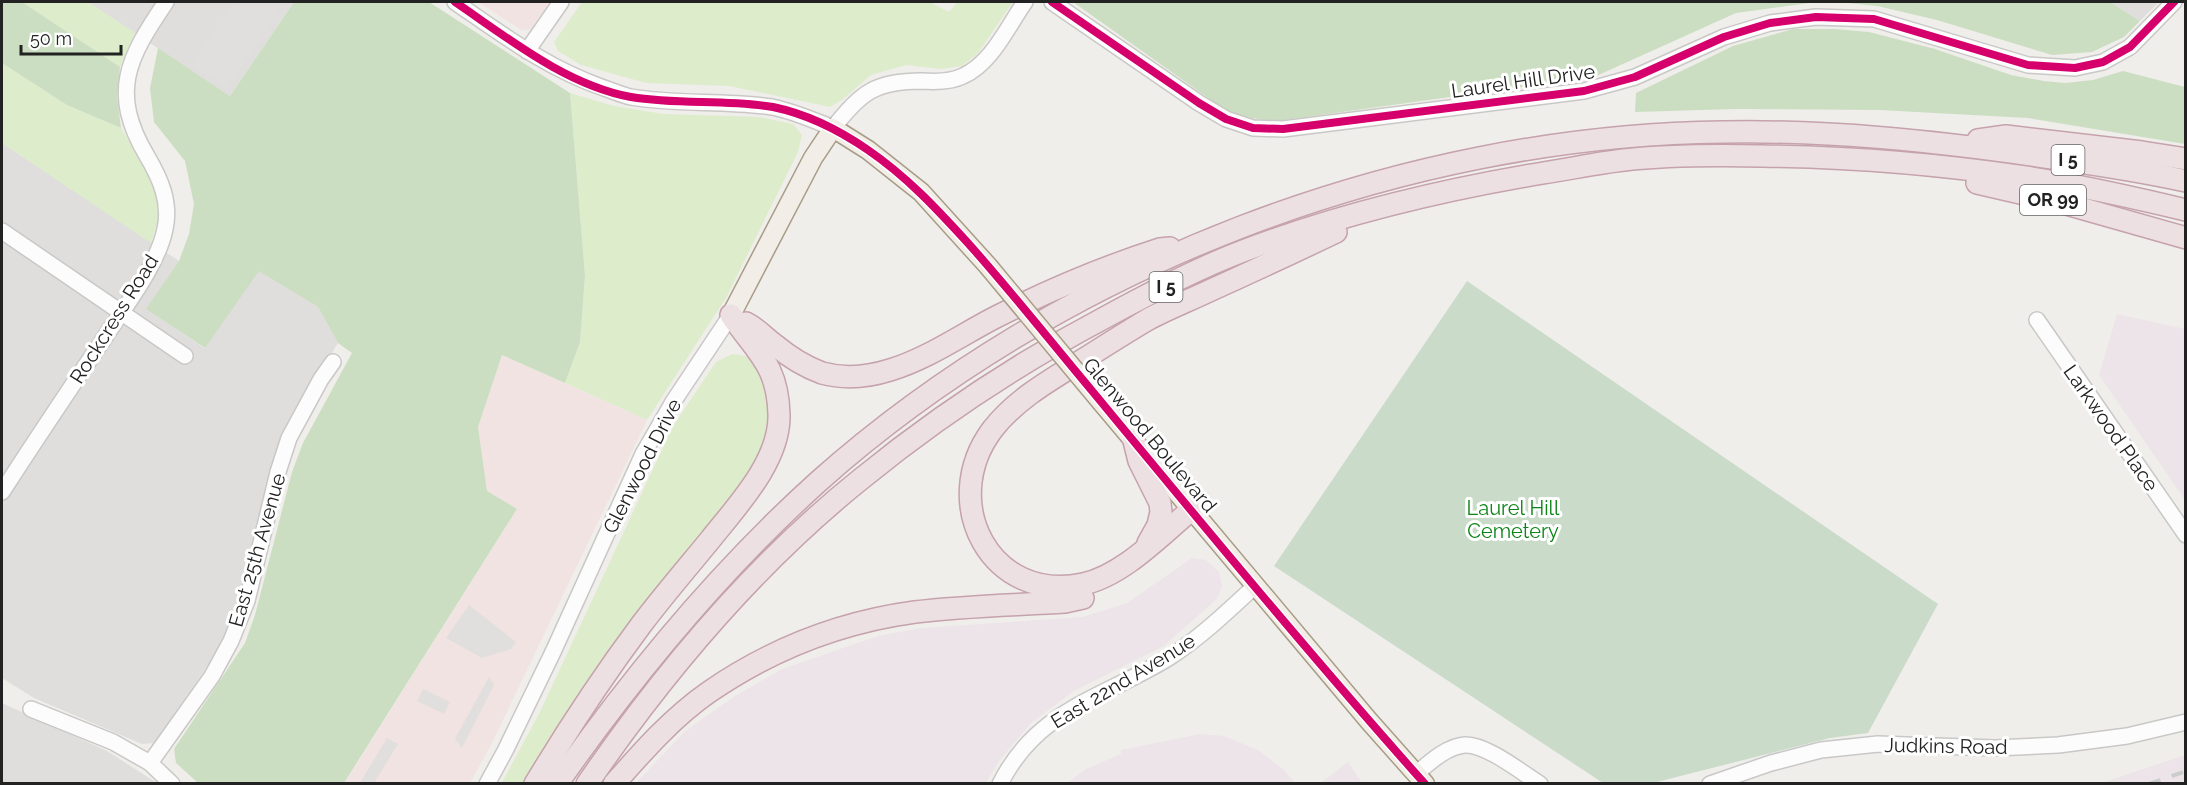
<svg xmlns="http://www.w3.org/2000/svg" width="2187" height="785" viewBox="0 0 2187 785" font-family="Raleway,sans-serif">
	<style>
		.residential { fill: #dfdedc }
		.commercial { fill: #f1e3e1 }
		.industrial { fill: #ede4e9 }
		.grass { fill: #ddeccb }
		.forest { fill: #cbdec1 }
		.cemetery { fill: #cadbca }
		.parking { fill: #e0dfde }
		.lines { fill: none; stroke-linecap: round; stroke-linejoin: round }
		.minor-casing { stroke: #c9c8c7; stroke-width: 18 }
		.major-casing { stroke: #a79c86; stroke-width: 21 }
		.highway-casing { stroke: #c5a2ac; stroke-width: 24 }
		.minor { stroke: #fdfcfc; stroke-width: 15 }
		.major { stroke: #f3ede7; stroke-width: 18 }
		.highway { stroke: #ece0e2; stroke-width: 21 }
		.rail { stroke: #ccc; stroke-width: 4; stroke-dasharray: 12 12; stroke-linecap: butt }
		.major-bridge-casing { stroke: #a79c86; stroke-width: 21; stroke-linecap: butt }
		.major-bridge { stroke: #f3ede7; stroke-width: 18 }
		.cycleway-casing { stroke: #fff; stroke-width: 11 }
		.cycleway { stroke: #d6006c; stroke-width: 8 }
		.labels { text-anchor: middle; stroke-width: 6; stroke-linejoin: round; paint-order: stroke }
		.shield { fill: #fff; stroke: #646464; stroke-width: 1.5 }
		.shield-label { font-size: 18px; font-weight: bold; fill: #222 }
		.street-label { font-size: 20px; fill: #222; stroke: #fff }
		.park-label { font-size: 20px; fill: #0c8416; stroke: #fff }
	</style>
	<rect width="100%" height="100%" fill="#f0eeeb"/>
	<g class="residential">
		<polygon points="88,2 294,2 230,96"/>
		<polygon points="2110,2 2159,2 2140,21"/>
		<polygon points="2,143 179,261 147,309 204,348 259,270 318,307 338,343 280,439 238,609 224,642 154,743 142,744 34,698 2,678"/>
		<polygon points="2,703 107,751 157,783 2,783"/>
	</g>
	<g class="commercial">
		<polygon points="478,2 550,2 531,29 521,30"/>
		<polygon points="502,355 647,420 491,745 470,783 344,784 517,509 487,491 478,427"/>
	</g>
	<g class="industrial">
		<polygon points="2117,314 2185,329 2185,500 2099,375"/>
		<polygon points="1192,558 1206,560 1219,572 1222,586 1217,599 1164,646 1074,691 1031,723 999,761 986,783 636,783 684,732 735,696 782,669 878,636 922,628 1083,617 1127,603"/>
		<polygon points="1200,734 1224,736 1258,750 1283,769 1295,783 1067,783 1086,769 1121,754 1121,750"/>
		<polygon points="2185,755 2185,783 2101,783"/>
		<polygon points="1348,762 1362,783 1321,783"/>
	</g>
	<g class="grass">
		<polygon points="22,2 88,2 135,33 120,67"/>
		<polygon points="582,2 930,2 949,12 957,2 1013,2 978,53 962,66 941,69 906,65 871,75 842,100 830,107 729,86 646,83 581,65 558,51 554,42"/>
		<polygon points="2,63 67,105 121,128 149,175 158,197 158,221 151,243 2,143"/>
		<polygon points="570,93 614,106 664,114 759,117 793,124 802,135 798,152 726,298 647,420 565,383 580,342 585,276"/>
		<polygon points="732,354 746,356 756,366 765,383 769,409 765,437 754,463 733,494 638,616 522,783 501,784 540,712 673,426 716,362"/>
	</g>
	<g class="forest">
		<polygon points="2,2 22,2 120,67 117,96 121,128 67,105 2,63"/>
		<polygon points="294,2 429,2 570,93 585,276 580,342 565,383 502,355 478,427 487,491 517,509 344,783 198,783 176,763 174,749 245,643 255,615 292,472 303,443 352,353 338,343 318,307 259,271 205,348 146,309 179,261 189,234 194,204 185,161 154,122 150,88 158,48 230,96"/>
		<polygon points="1073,2 1817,2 1736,13 1594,77 1277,121 1251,118 1225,110"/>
		<polygon points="1837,2 2110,2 2140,21 2124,37 2092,52 2052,55 1937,20 1877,6"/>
		<polygon points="1793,29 1835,29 1869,32 1935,49 2011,75 2044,81 2065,83 2093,80 2123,71 2185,87 2185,144 2028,118 1879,110 1736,109 1635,112 1636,93 1733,46"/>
	</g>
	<polygon class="cemetery" points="1467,281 1938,604 1868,733 1830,738 1653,783 1603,783 1274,566"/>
	<g class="parking">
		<polygon points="235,2 285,2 226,88 192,64"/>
		<polygon points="469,605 516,642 511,649 482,658 446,638"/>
		<polygon points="489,677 494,685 462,748 455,739"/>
		<polygon points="423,689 450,702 444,714 417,701"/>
		<polygon points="387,738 398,744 374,783 360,783"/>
	</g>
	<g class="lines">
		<g class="minor-casing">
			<g id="minor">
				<path d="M455,2C503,35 548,69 604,88C613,91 622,95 631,97C677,105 725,100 772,107C793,111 813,120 833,128C862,92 875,81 922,81C936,82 951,82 963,76C992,63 1008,26 1025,2"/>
				<polyline points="1052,2 1199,103 1226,119 1253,128 1283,129 1584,91 1635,77 1724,37 1770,23 1816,17 1874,19 2028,65 2075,68 2103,62 2130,47 2174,2"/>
				<polyline points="527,51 561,2"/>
				<polyline points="2,231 185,356"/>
				<polyline points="2037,320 2186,535"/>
				<path d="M2,492C35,441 69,390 103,340C123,309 158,265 165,229C171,202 160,178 147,156C109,92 128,58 166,2"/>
				<polyline points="31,709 113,742 150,763 172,784"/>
				<polyline points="150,763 212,676 231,641 247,601 278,472 289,438 321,379 333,362"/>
				<path d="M1416,774C1429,763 1447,746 1465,745C1486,744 1521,772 1540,784"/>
				<polyline points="487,784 505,751 553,652 643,454 673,402 731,315"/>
				<path d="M1000,784C1038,708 1106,697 1170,657C1201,637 1228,611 1255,586"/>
				<polyline points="1710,784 1771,763 1821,750 1878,744 1995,748 2058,745 2127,736 2186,722"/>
			</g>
		</g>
		<g class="major-casing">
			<g id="major">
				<polyline points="731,315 813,158 833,128 868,150 921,192 988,266"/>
				<polyline points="1102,403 1369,721 1425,784"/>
			</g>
		</g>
		<g class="highway-casing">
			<g id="highway">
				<polyline points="1978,140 2006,136 2142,152 2186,159"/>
				<polyline points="1977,183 2059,202 2186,238"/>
				<path d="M746,323C758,329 765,338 775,345C788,356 806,367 822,373C844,379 868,377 890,370C927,359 961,335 996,317C1049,290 1104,267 1160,249L1170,248"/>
				<polyline points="1134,441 1139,461 1160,503 1161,512 1158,525 1148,543"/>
				<path d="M1190,511C1160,536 1122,576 1083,584C991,604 938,503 992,430C1015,400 1050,380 1081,361C1103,347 1125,333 1147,320C1167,309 1188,301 1209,291C1251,272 1294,252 1336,232"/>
				<path d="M535,784C568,729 603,676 641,625C663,596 687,568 710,540C737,506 780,461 779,415C778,365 757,353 731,315"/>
				<path d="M557,784C634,674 719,571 819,481C1061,266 1399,136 1723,132C1829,130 1934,141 2038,156C2088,163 2137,170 2186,181"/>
				<path d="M587,784C664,672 755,564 861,479C937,417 1017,364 1104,318C1148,294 1196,269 1243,251C1340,214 1441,190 1543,173C1570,169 1597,163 1624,160C1669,155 1716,155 1761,156C1849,157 1938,164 2025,177C2079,185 2132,197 2186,210"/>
				<path d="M614,784C643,751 673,717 709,692C770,650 841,622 915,612C964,606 1015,605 1065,602L1083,598"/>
			</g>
		</g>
		<use href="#minor" class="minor"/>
		<use href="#major" class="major"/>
		<use href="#highway" class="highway"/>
		<polyline class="rail" points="2149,784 2186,771"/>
		<g class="major-bridge-casing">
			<polyline id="major-bridge" points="988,266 1102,403"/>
		</g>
		<use href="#major-bridge" class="major-bridge"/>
		<g class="cycleway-casing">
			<g id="cycleway">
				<path d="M455,2C508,38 566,85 631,97C678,105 726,99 773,107C807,114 839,130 868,150C906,176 936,208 967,242C1011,291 1051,342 1093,392C1202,524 1311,656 1425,784"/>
				<polyline points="1052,2 1199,103 1226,119 1253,128 1283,129 1584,91 1635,77 1724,37 1770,23 1816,17 1874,19 2028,65 2075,68 2103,62 2130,47 2174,2"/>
			</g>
		</g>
		<use href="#cycleway" class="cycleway"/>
	</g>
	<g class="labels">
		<g class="shield">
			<rect x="2051.5" y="145" width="33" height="30" rx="4.5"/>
			<rect x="2020" y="185" width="66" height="30" rx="4.5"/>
			<rect x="1149.5" y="272" width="33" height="30" rx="4.5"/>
		</g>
		<g class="shield-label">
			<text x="2068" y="166">I 5</text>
			<text x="2053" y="206">OR 99</text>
			<text x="1166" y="293">I 5</text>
		</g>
		<g class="street-label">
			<text transform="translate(1523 81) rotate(-8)" y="7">Laurel Hill Drive</text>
			<text transform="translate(114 319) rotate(-58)" y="7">Rockcress Road</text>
			<text transform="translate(2111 428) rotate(55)" y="7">Larkwood Place</text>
			<text transform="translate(1150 435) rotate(50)" y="7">Glenwood Boulevard</text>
			<text transform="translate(642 466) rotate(-63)" y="7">Glenwood Drive</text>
			<text transform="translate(257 550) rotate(-74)" y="7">East 25th Avenue</text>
			<text transform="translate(1123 681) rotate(-31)" y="7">East 22nd Avenue</text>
			<text transform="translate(1946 746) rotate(1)" y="7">Judkins Road</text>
		</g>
		<g class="park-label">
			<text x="1513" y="515">Laurel Hill<tspan x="1513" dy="23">Cemetery</tspan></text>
		</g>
	</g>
	<rect width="2187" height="785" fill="none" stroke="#222222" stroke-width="6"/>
	<path d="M21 45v9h100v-9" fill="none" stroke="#222222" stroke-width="3"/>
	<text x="30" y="45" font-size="18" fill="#222222" stroke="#ffffff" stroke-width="4.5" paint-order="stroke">50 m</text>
</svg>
